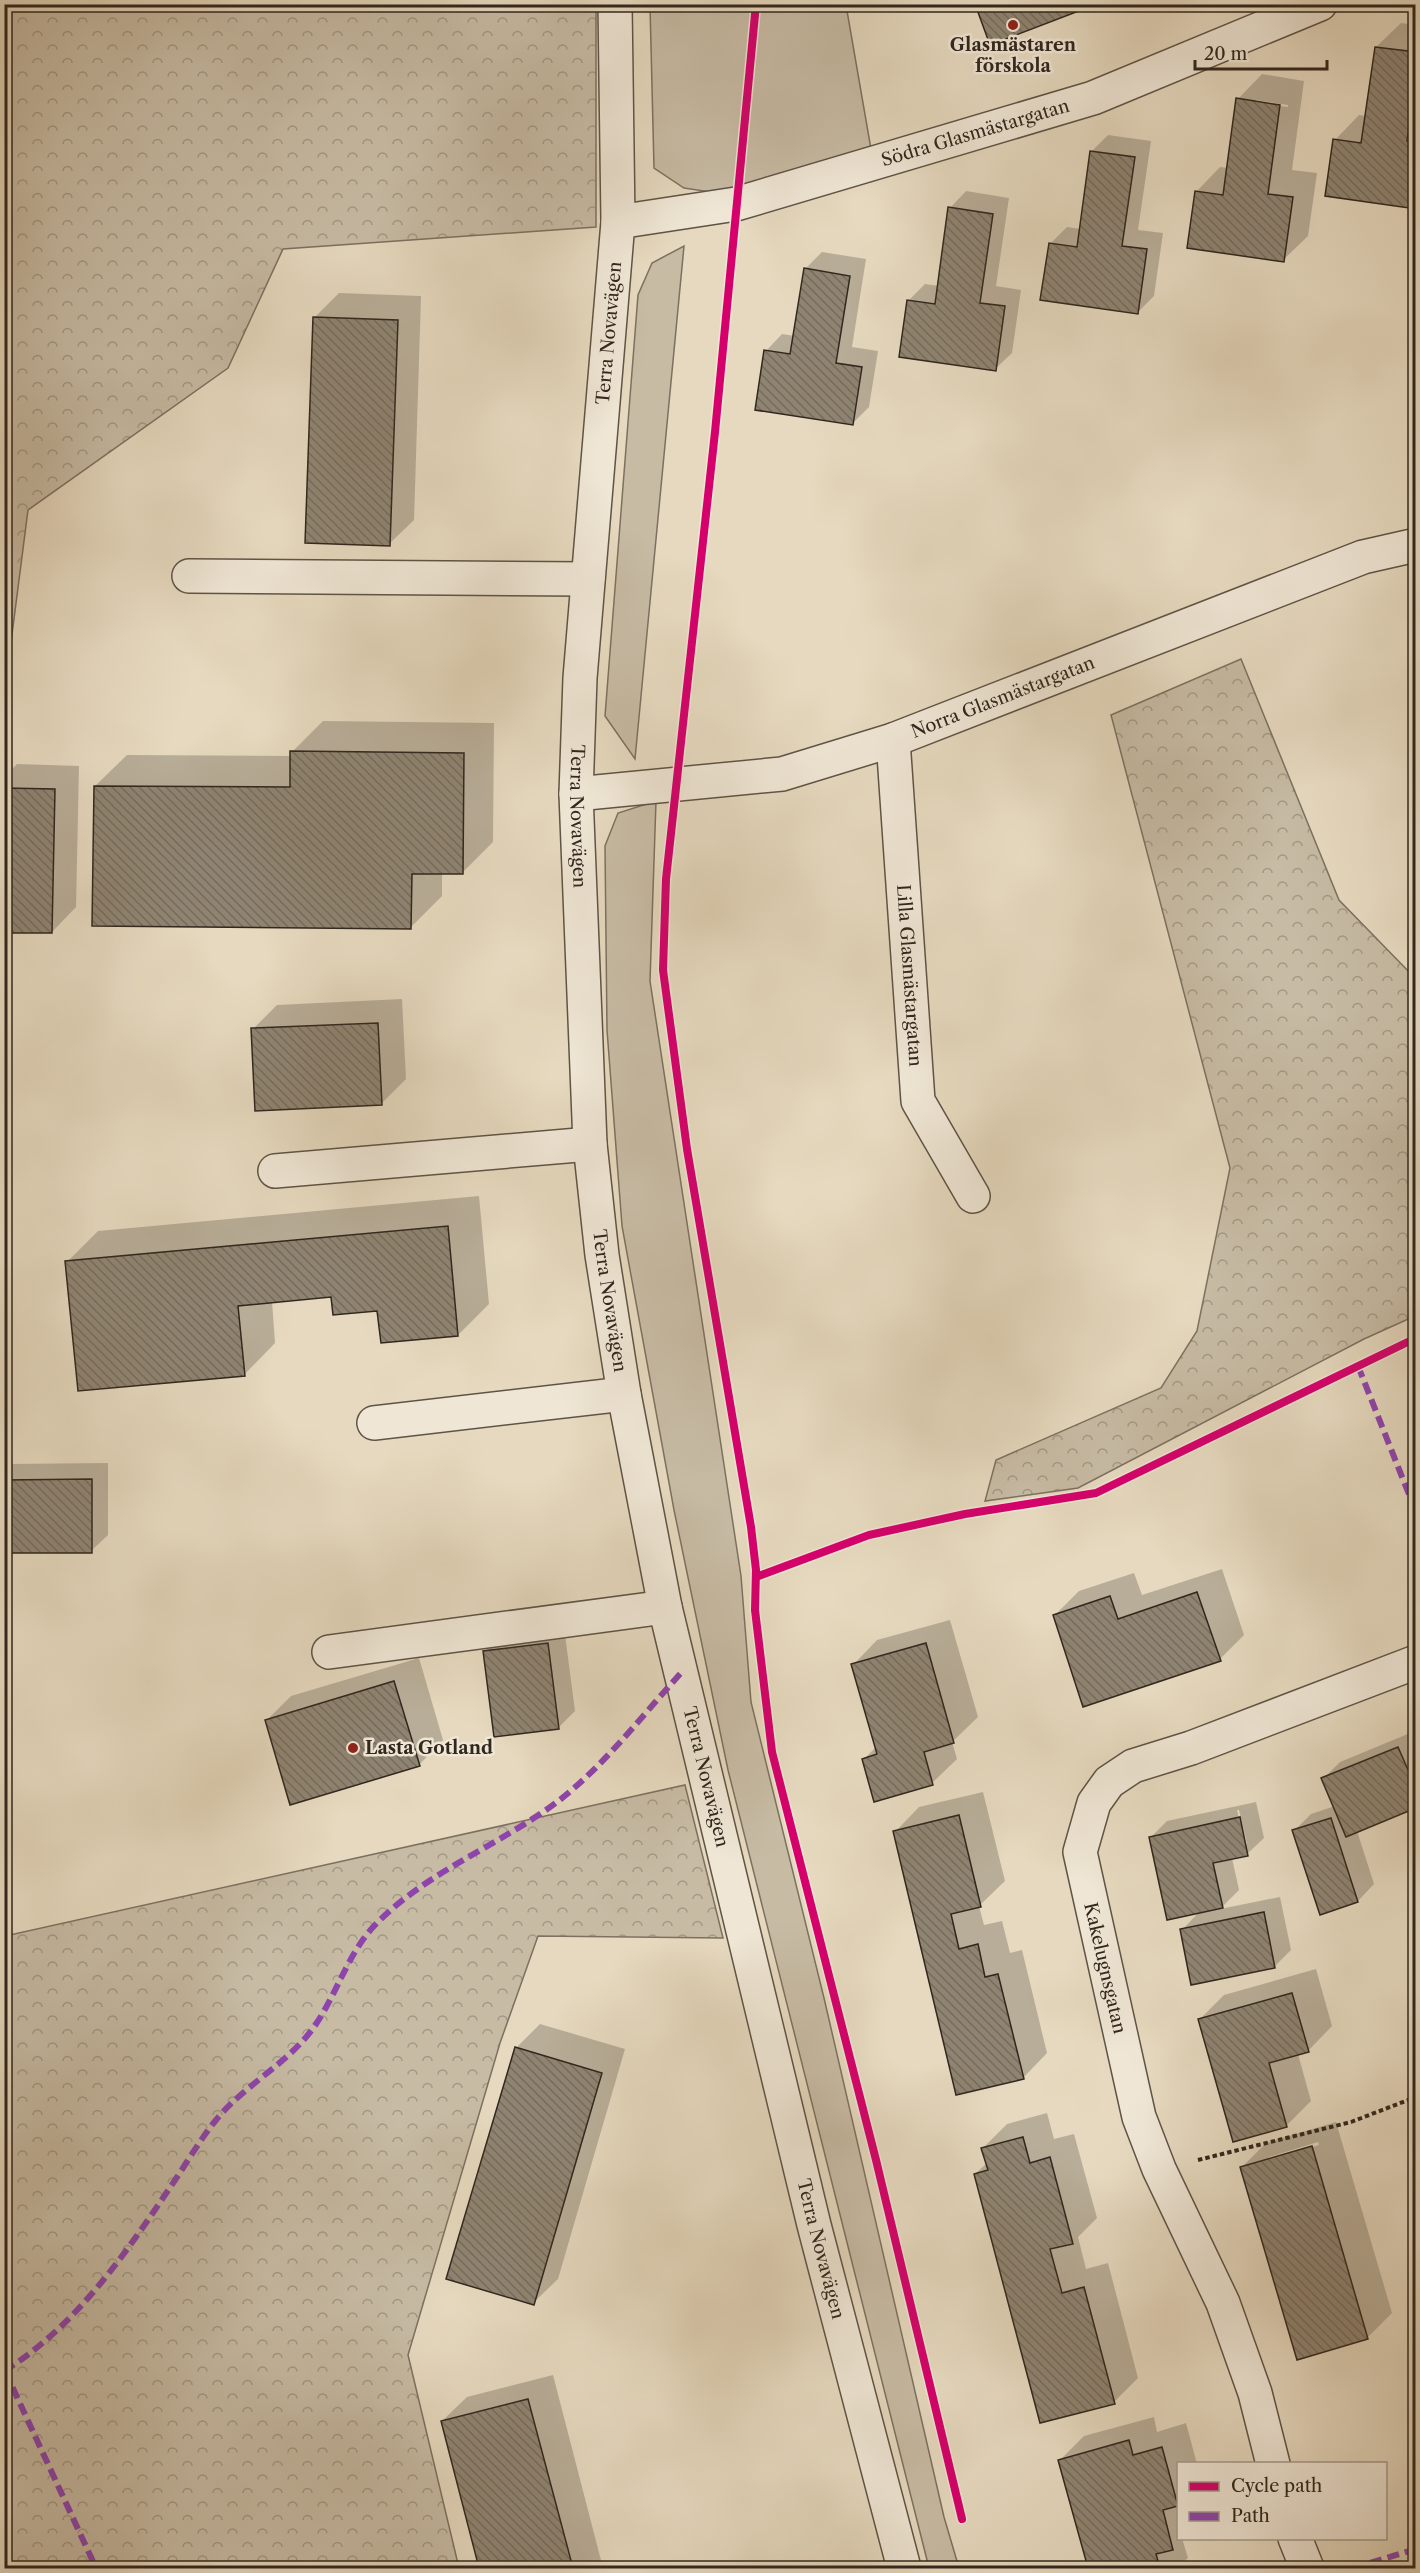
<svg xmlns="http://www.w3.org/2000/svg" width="1420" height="2573" viewBox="0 0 1420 2573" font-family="'Libre Caslon Text',serif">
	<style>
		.green { fill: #c7bba4; stroke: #7c7161; stroke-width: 1.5 }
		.forest { fill: url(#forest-crowns); stroke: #7c7161; stroke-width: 1.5 }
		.shadow { fill: #0003; fill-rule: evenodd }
		.building { fill: url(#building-back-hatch); stroke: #30271e; stroke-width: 1.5 }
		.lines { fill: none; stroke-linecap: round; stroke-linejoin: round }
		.minor-casing { stroke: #5e5446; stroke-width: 36 }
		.path { stroke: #30271e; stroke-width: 4; stroke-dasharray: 4.5 3; stroke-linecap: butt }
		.minor { stroke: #efe6d5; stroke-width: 33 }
		.quiet { stroke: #8e44ad; stroke-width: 6; stroke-dasharray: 12 6; stroke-linecap: butt }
		.cycleway-casing { stroke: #efe6d5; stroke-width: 11 }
		.cycleway { stroke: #d6006c; stroke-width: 8 }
		.poi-dot { fill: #8f2418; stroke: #efe6d5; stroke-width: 2 }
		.labels { text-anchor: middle; stroke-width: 5; stroke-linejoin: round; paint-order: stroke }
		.poi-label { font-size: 18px; font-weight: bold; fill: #30271e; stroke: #efe6d5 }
		.street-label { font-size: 18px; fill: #30271e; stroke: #efe6d5 }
	</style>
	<defs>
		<pattern id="forest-crowns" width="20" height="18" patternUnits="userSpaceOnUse" patternTransform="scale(1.5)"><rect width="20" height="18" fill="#c7bba4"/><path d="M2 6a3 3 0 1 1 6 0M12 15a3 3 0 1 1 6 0" fill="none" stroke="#a29885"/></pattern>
		<pattern id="building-back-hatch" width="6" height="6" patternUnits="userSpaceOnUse" patternTransform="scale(1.5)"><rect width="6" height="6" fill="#8f8472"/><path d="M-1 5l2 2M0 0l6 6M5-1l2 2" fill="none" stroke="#756c5d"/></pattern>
	</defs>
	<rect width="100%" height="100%" fill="#e6d9bf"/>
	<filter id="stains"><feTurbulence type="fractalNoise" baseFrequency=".00333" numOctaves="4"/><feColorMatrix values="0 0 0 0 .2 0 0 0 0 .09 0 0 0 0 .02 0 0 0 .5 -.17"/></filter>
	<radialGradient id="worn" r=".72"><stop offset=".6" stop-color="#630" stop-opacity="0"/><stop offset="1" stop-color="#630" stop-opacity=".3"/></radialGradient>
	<g class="green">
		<polygon points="650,5 846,5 871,149 717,193 684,188 654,168"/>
		<polygon points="684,246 635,759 605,716 638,295 652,263"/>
		<polygon points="656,801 650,981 741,1576 751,1702 824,1998 944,2517 959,2568 929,2568 728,1770 674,1510 622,1226 607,1030 605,846 618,813"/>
	</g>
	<g class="forest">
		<polygon points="5,4 596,5 596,227 283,249 228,368 28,510 5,689"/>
		<polygon points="1241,659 1339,900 1415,978 1415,1316 1364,1339 1078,1488 985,1501 996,1460 1161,1388 1197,1331 1230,1168 1111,715"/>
		<polygon points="685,1785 723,1938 538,1936 500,2043 408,2355 459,2568 5,2568 5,1936"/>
	</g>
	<g class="shadow">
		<polygon points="1401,23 1416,25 1416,207 1335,140 1359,115 1366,116 1376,47"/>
		<path d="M1262,74L1304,81L1292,170L1317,173L1308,236L1283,260L1196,192L1220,167L1228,168L1238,99ZM1256,100L1288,105V107L1256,103Z"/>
		<polygon points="1108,135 1151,141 1138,230 1163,233 1154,296 1137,313 1050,244 1067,227 1081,229 1092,151"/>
		<polygon points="966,191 1009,198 996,286 1021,290 1012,353 995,369 908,301 925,284 939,286 950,208"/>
		<polygon points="822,252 866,259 852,347 878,351 869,407 852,424 766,351 782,334 795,336 805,269"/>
		<polygon points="339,293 421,296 414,520 389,544 314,318"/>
		<polygon points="323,721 494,723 493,842 462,873 442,873 442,896 410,928 95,786 127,755 292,756 292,752"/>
		<polygon points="17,764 79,766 76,907 52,932 4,931 4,777"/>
		<polygon points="402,999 406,1079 381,1104 253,1029 277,1005"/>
		<polygon points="479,1196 489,1304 458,1335 332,1295 272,1301 275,1343 244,1375 67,1262 98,1231"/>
		<polygon points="108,1463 108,1535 91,1551 4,1552 4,1467 7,1464"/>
		<polygon points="1222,1569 1244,1635 1220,1659 1054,1616 1079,1591 1134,1573 1142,1595"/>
		<polygon points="950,1620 978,1717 952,1742 957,1759 932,1783 864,1759 876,1747 853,1665 877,1640"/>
		<polygon points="564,1627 575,1711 559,1727 484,1652 501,1635"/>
		<polygon points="419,1658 443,1740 419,1765 267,1720 291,1696"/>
		<polygon points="1415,1731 1416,1806 1357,1831 1374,1884 1358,1901 1294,1831 1311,1814 1335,1806 1323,1779 1340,1762"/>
		<polygon points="983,1792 1005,1881 979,1906 984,1925 1002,1921 1010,1953 1022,1950 1047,2053 1023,2078 895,1832 919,1807"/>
		<path d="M1256,1802L1264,1838L1247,1854L1232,1858L1239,1890L1220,1909L1280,1897L1291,1950L1274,1967L1182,1930L1200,1911L1150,1838L1167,1821ZM1237,1810H1239L1247,1844H1244Z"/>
		<polygon points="1316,1969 1332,2026 1308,2051 1298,2054 1311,2101 1287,2125 1234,2140 1200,2019 1224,1995"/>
		<polygon points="540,2024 625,2049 558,2279 533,2303 516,2048"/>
		<polygon points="1047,2113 1054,2139 1074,2134 1097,2218 1078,2237 1086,2269 1108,2263 1138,2378 1114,2402 975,2174 987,2163 983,2148 1007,2124"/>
		<path d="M1336,2122L1392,2313L1368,2337L1298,2358L1242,2167L1266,2143ZM1318,2142L1319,2145L1269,2160V2157Z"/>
		<polygon points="553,2375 603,2568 480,2568 442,2421 467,2397"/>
		<polygon points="1154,2417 1157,2432 1186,2423 1197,2464 1178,2464 1178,2538 1182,2538 1188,2558 1177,2568 1090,2568 1060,2460 1084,2436"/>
	</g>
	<g class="building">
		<polygon points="975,4 1097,4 990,45"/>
		<polygon points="1375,47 1416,52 1416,79 1407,141 1416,143 1416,209 1325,196 1333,139 1361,143"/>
		<polygon points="1236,98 1280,105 1268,194 1293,197 1284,262 1187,248 1195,191 1223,195"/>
		<polygon points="1090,151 1135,157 1122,246 1147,249 1138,314 1040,300 1049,243 1077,247"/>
		<polygon points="948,207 993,214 980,303 1005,306 996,371 899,357 907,300 935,304"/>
		<polygon points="804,268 850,276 836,363 862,367 853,425 755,410 764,350 790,354"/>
		<polygon points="313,317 398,320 390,546 305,543"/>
		<polygon points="290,751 464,753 463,874 412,874 411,929 92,926 94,786 290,787"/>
		<polygon points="4,788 55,789 52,933 4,933"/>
		<polygon points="378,1023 382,1105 255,1111 251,1028"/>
		<polygon points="448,1226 458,1336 381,1343 377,1311 333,1315 331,1297 238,1306 245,1376 78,1391 65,1261"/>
		<polygon points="92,1479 92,1553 4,1553 4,1480"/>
		<polygon points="1197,1592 1221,1661 1083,1707 1053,1615 1110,1596 1118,1619"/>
		<polygon points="548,1643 559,1729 494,1737 483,1651"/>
		<polygon points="926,1643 954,1743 924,1752 933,1785 874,1802 862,1759 877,1754 851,1664"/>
		<polygon points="394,1681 420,1766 290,1805 265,1720"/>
		<polygon points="1398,1747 1416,1788 1416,1808 1346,1837 1321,1778"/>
		<polygon points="959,1815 981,1907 951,1914 959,1949 978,1944 985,1977 998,1974 1024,2079 956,2095 893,1831"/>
		<polygon points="1240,1817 1248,1856 1213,1863 1223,1908 1167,1920 1149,1837"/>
		<polygon points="1331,1818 1358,1902 1320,1915 1292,1830"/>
		<polygon points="1264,1912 1275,1968 1191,1985 1180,1929"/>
		<polygon points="1292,1993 1309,2052 1269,2063 1287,2127 1233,2142 1198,2019"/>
		<polygon points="515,2047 602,2073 534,2305 446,2279"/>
		<polygon points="1023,2137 1030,2163 1050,2157 1073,2244 1050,2249 1062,2293 1084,2287 1115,2404 1040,2423 974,2174 988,2170 981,2148"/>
		<polygon points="1312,2146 1368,2339 1297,2360 1240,2167"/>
		<polygon points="528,2399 573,2568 479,2568 441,2421"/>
		<polygon points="1129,2440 1133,2455 1162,2447 1178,2506 1163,2510 1173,2550 1156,2554 1160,2568 1088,2568 1058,2460"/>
	</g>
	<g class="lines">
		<g class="minor-casing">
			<g id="minor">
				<path id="s1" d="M615,4L618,222L580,678L576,794L590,1144L602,1255L624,1394L665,1607L814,2225L904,2568"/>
				<path id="s2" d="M618,222L736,204L1093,98L1320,4"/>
				<polyline points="189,576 588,579"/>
				<path id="s3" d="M893,740L918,1101L973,1196"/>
				<path id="s4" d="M576,794L782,774L893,740L1363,557L1416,545"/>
				<polyline points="275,1171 590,1144"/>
				<polyline points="374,1423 624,1394"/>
				<polyline points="329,1652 665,1607"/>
				<polyline points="1273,2464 1255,2393 1223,2303 1159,2169 1139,2117 1080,1852 1094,1803 1109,1782 1133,1766 1191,1748 1416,1662"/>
				<polyline points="1295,2538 1307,2568"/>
			</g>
		</g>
		<polyline class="path" points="1198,2160 1351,2122 1416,2097"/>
		<use href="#minor" class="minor"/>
		<g class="quiet">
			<polyline points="1358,1366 1416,1512"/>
			<path d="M4,2371C74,2328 124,2256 169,2189C185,2166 199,2141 216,2120C245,2084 290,2063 316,2024C337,1993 348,1954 374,1926C423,1875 488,1850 546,1810C598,1774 638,1720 681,1673"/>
			<polyline points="5,2371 96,2568"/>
			<polyline points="1353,2568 1416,2549"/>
		</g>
		<g class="cycleway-casing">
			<g id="cycleway">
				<polyline points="756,4 715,432 666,879 663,970 687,1149 751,1527 756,1570 755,1610 772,1752 876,2160 962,2519"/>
				<polyline points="756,1577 869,1535 965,1514 1096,1493 1416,1338"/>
			</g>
		</g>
		<use href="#cycleway" class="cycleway"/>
	</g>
	<g class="poi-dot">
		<circle cx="1013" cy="25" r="6"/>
		<circle cx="353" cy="1748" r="6"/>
	</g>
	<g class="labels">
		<g class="poi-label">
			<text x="1013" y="51">Glasmästaren<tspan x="1013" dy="21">förskola</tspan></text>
			<text x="365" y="1754" text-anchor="start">Lasta Gotland</text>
		</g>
		<g class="street-label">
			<text dy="6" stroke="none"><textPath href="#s2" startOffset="369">Södra Glasmästargatan</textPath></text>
			<text transform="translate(609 333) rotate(-85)" y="6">Terra Novavägen</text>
			<text dy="6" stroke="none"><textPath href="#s4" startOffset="441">Norra Glasmästargatan</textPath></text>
			<text dy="6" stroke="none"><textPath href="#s1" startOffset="814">Terra Novavägen</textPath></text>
			<text dy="6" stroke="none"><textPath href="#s3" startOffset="236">Lilla Glasmästargatan</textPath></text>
			<text dy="6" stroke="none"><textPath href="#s1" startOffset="1300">Terra Novavägen</textPath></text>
			<text dy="6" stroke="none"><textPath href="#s1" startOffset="1786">Terra Novavägen</textPath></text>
			<text transform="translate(1105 1968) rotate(77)" y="6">Kakelugnsgatan</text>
			<text dy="6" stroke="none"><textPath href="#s1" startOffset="2272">Terra Novavägen</textPath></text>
		</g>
	</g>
	<rect width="1420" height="2573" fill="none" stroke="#e6d9bf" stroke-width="24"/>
	<rect x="6" y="6" width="1408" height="2561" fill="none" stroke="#30271e" stroke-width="3"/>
	<rect x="12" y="12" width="1396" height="2549" fill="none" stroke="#30271e" stroke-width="1.5"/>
	<rect x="1177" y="2462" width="210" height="78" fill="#efe6d5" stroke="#a39a8c" stroke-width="1.5"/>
	<rect x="1189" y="2482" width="30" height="9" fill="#d6006c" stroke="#a39a8c" stroke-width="1.5"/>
	<text x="1231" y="2492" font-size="18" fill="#30271e">Cycle path</text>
	<rect x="1189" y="2512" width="30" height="9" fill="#8e44ad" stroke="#a39a8c" stroke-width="1.5"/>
	<text x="1231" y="2522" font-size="18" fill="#30271e">Path</text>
	<path d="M1195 60v9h132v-9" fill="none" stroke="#30271e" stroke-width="3"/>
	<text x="1204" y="60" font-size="18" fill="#30271e" stroke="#efe6d5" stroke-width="4.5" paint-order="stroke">20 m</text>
	<rect width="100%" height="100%" filter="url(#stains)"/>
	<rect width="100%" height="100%" fill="url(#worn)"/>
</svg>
